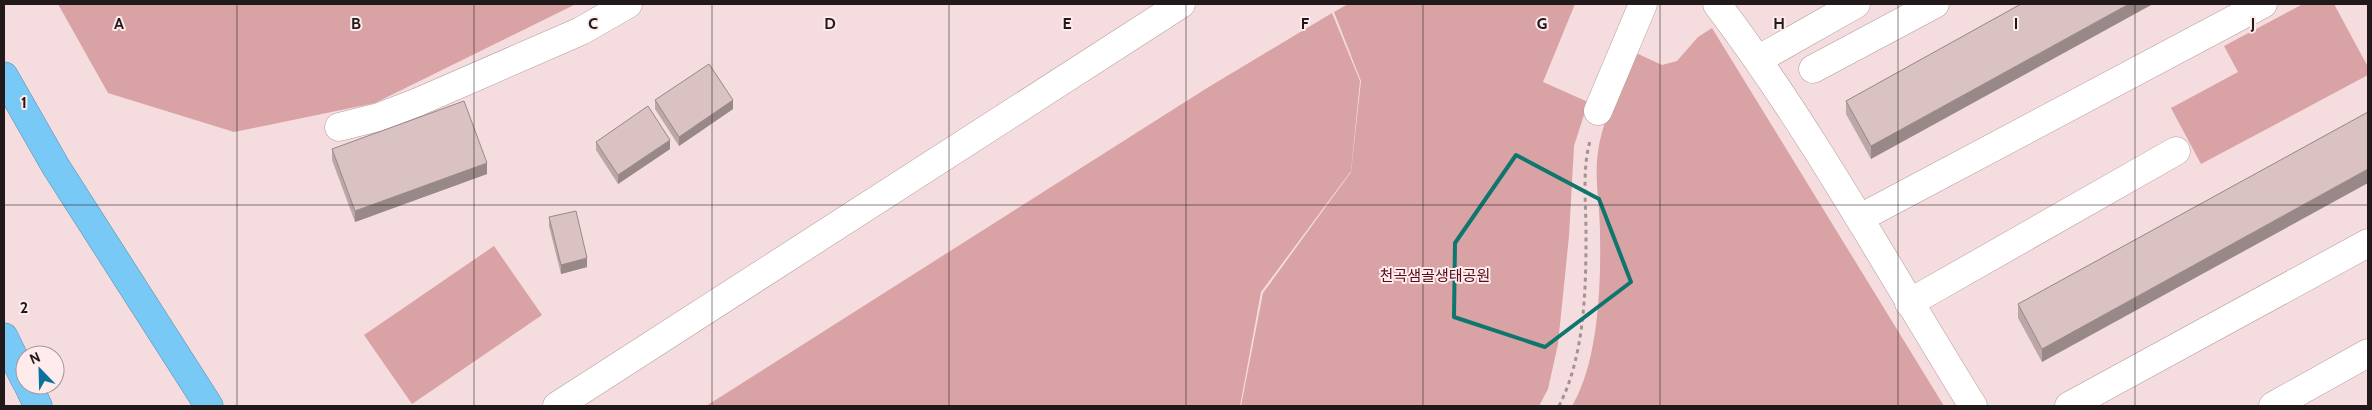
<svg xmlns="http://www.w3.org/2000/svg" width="2372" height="410" viewBox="0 0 2372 410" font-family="Cabin,'Noto Sans KR',sans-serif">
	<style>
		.green { fill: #d9a2a5 }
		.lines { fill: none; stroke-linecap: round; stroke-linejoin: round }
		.minor-casing { stroke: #b29b9c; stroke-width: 29 }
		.highway-casing { stroke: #5b8ba9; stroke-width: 29 }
		.path { stroke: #a49293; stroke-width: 3; stroke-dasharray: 4 4; stroke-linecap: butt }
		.minor { stroke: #fff; stroke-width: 28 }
		.highway { stroke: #79c9f6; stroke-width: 28 }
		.wall { fill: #bba7a8 }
		.shaded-wall { fill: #988 }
		.building { fill: #dac2c3; stroke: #988 }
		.marked { fill: none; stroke: #0f766e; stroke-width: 4; stroke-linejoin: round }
		.grid { fill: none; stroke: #22191a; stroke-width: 1; stroke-opacity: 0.55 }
		.labels { text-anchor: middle; stroke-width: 4; stroke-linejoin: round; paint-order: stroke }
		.park-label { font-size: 15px; fill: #540e1d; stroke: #ffebec }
		.grid-label { font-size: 16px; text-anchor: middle; font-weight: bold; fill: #22191a; stroke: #ffebec; stroke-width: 4; stroke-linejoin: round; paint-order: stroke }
	</style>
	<rect width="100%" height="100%" fill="#f5dcde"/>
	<g class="green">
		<polygon points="58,4 576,4 375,103 234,132 108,93"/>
		<polygon points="1348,4 1575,4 1543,82 1588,102 1574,146 1569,236 1558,344 1548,389 1539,406 1241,406 1263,293 1351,172 1361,81 1334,12"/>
		<polygon points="2303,4 2334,4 2368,67 2368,75 2201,164 2171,108 2238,72 2224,46"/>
		<polygon points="1332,13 1360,81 1351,171 1261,292 1240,406 706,406 1207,88"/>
		<path d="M1712,28L1944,406H1572C1599,361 1601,283 1600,232C1600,205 1594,178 1598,152C1603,117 1621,84 1634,52L1662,65L1677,61L1698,37Z"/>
		<polygon points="494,246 542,315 412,404 364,335"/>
	</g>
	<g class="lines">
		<g class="minor-casing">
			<g id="minor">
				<path d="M1717,4C1813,131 1889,271 1973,406"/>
				<polyline points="1759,59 1856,4"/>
				<polyline points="1813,69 1935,4"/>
				<polyline points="1598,111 1643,4"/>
				<polyline points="339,127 379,117 418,102 581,31 628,4"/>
				<polyline points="1860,218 2263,4"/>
				<polyline points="1909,303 2176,151"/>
				<polyline points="557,406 1181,4"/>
				<polyline points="2069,406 2368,243"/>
				<polyline points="2273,406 2368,353"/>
			</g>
		</g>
		<g class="highway-casing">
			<g id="highway">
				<polyline points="4,76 56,167 209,406"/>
				<polyline points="4,337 25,380"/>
				<polyline points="28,385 38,406"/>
			</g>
		</g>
		<path class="path" d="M1559,406C1585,355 1586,289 1586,233C1586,202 1582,170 1590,141"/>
		<use href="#minor" class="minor"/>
		<use href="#highway" class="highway"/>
	</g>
	<g class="wall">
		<polygon points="2021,4 1871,159 1846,114 1846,101"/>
		<polygon points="655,100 733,109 679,146 655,109"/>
		<polygon points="2368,112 2042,362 2018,318 2018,304"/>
		<polygon points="596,142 670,149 618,184 596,150"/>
		<polygon points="332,149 487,174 355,222 332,160"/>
		<polygon points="549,217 587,267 561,274 549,226"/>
	</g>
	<g class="shaded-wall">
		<polygon points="2129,4 2153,4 1871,159 1871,146"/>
		<polygon points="733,100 733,109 679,146 679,137"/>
		<polygon points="670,140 670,149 618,184 618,175"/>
		<polygon points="487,163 487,174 355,222 355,211"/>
		<polygon points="2368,169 2368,183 2042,362 2042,349"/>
		<polygon points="587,258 587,267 561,274 561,265"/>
	</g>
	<g class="building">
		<polygon points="2021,4 2129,4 1871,146 1846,101"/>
		<polygon points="709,64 733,100 679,137 655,100"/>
		<polygon points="464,101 487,163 355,211 332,149"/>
		<polygon points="648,106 670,140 618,175 596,142"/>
		<polygon points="2368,112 2368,169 2042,349 2018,304"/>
		<polygon points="576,211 587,258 561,265 549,217"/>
	</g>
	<path class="marked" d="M1516,155L1599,199L1631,282L1545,347L1454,317L1455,243Z"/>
	<path class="grid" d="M237,4V406M474,4V406M712,4V406M949,4V406M1186,4V406M1423,4V406M1660,4V406M1898,4V406M2135,4V406M4,205H2368"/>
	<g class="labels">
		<g class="park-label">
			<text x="1435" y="281">천곡샘골생태공원</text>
		</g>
	</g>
	<g class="grid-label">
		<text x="119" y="29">A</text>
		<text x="356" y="29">B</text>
		<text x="593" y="29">C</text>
		<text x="830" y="29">D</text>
		<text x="1067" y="29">E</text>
		<text x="1305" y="29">F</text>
		<text x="1542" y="29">G</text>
		<text x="1779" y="29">H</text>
		<text x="2016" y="29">I</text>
		<text x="2253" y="29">J</text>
		<text x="24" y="108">1</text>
		<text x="24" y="313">2</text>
	</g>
	<rect width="2372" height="410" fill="none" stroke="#22191a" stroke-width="10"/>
	<g transform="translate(40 370) rotate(337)"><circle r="24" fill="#ffebec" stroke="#a79798"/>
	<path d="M0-4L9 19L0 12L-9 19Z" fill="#08719d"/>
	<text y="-8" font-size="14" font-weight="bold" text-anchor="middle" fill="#22191a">N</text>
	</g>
</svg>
